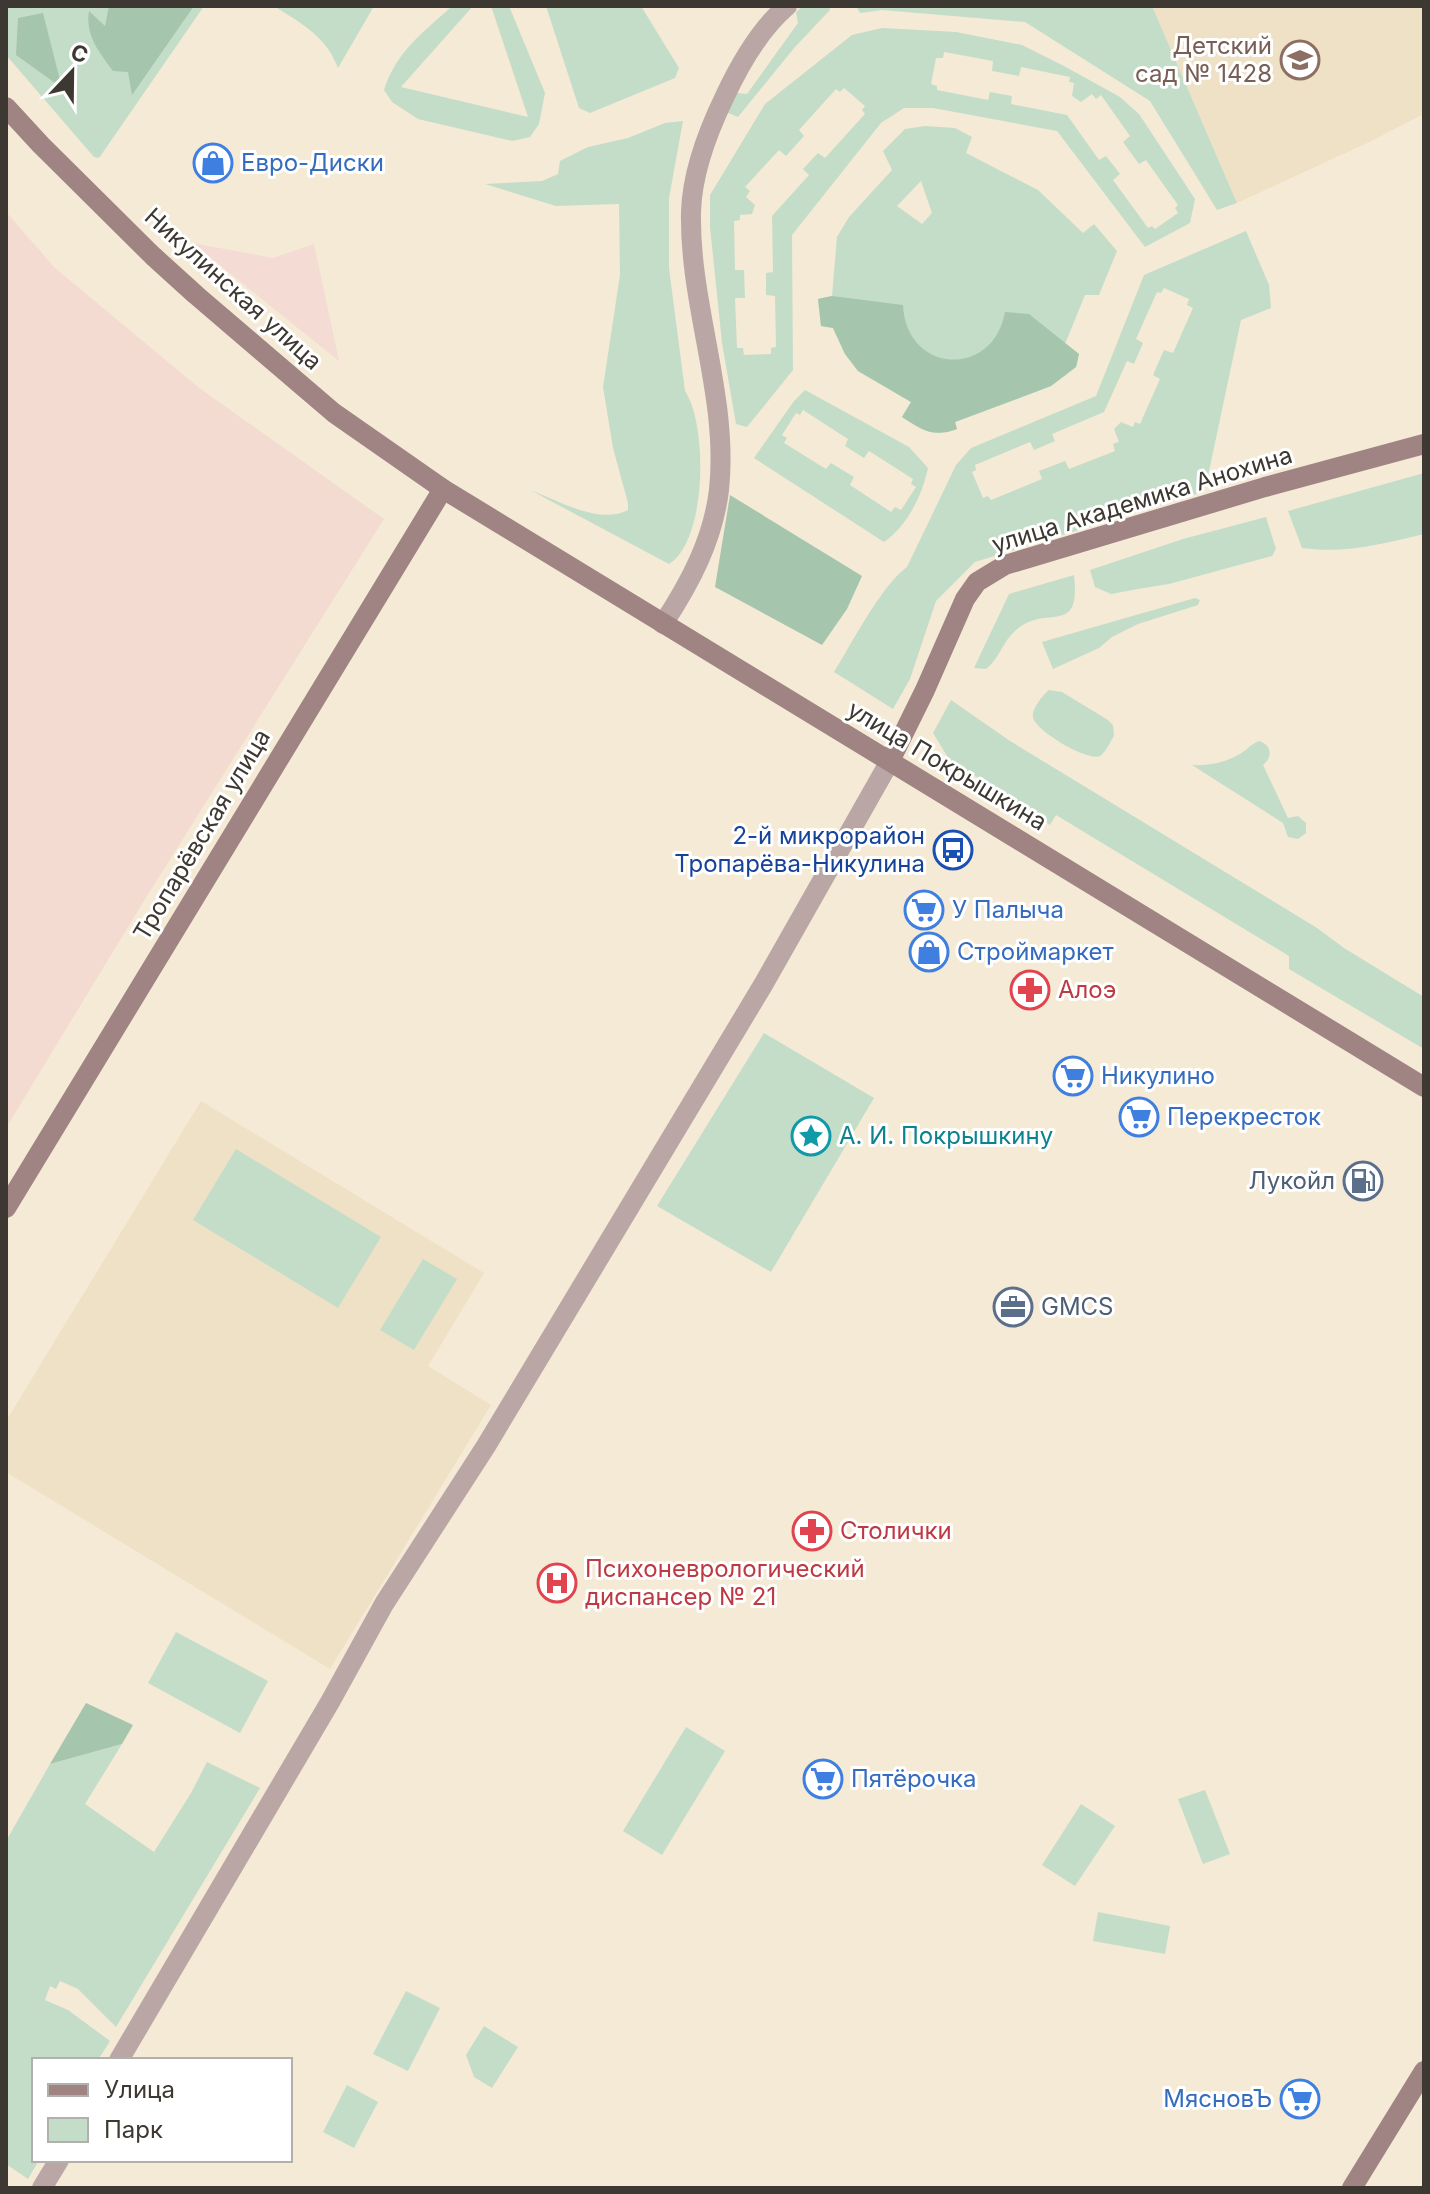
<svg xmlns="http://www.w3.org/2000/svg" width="1430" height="2194" viewBox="0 0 1430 2194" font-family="Inter,sans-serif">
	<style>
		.commercial { fill: #f4dbd4 }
		.industrial { fill: #f4dbd2 }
		.built { fill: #efe1c6 }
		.green { fill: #c4ddc9; fill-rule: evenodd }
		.forest { fill: #a6c5ad }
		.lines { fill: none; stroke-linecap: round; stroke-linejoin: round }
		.street { stroke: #b9a6a5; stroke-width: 20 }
		.secondary { stroke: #9f8483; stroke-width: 20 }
		.labels { text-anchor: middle; stroke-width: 6; stroke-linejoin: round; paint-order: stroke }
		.education-label { font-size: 24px; fill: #785e54; stroke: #fff; text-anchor: end }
		.shop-label { font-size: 24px; fill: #366cbe; stroke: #fff; text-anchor: start }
		.street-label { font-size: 24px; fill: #3d3932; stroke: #fff }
		.transit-label { font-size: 24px; fill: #164399; stroke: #fff; text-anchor: end }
		.health-label { font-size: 24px; fill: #be3a42; stroke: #fff; text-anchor: start }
		.culture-label { font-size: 24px; fill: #0d838f; stroke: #fff; text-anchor: start }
		.service-label { font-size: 24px; fill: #4e5e75; stroke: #fff; text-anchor: end }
	</style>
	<rect width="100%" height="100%" fill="#f4ead6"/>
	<polygon class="commercial" points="192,243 273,258 314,244 339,361"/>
	<polygon class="industrial" points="6,212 55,268 198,387 384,519 142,904 6,1128"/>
	<g class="built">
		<polygon points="1152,6 1424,6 1424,114 1367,143 1237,203"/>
		<polygon points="201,1101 484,1273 428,1366 491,1405 330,1669 6,1472 6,1421"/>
	</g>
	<g class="green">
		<polygon points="6,6 204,6 99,158 94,157 6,55"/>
		<path d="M274,6H374L338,68C327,37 301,23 274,6Z"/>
		<path d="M452,6H473L401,87L528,117L491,6H509L545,93L539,124L530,137L512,141L418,119L392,102L384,90C397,50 423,33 452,6Z"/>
		<polygon points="546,6 641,6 679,68 675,78 590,113 579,108"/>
		<polygon points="803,6 829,6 830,10 795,47 738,117 726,112 737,93 747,94 798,23 796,12"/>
		<polygon points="856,6 1152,6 1237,203 1217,210 1150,101 1025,22 882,10 860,13"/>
		<path d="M882,28L956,32L1022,45L1064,66L1120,97L1139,114L1195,199L1190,223L1145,247L1057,131L933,108H904L881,123L792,235L793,370L747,427L736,424L722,343L710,227V195L765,104L852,35ZM944,52L993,61L992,71L1019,76L1021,67L1070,77L1069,82L1074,83L1072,96L1081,102L1092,94L1096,99L1101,95L1130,136L1123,142L1139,164L1146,160L1178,205L1175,208L1178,213L1155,229L1152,226L1148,228L1113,180L1120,174L1106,156L1099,160L1067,115L1011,104L1012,96L990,92L988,100L937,90V86L931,84L936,58H943ZM844,88L865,106L862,110L865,114L825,158L818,153L803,169L809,175L772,216L773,272L766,273V295L775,296L776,347L771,348V354L744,355L743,348H737L735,298H745L744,270H735L734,221L740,220V215L752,214L755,205L746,197L750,191L745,187L779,150L786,156L804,136L799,130L836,89L840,92Z"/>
		<path d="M683,121L669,198V268L685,391C708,425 707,541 669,564L532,491C560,501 599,525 628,510V503L613,448L603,387L620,275L619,204L556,206L485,184L542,181L558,174L560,161L588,147L628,138L665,123Z"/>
		<path d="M925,126L955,128L972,137L966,153L1038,190L1083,233L1094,224L1117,251L1099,295H1085L1065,344L1079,354L1076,367L1051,386L955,422L957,429C933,438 922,430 902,417L911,402L858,371L845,354L833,328L821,326L818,299L832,296L837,237L849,217L892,170L883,151L905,129ZM921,181L932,213L922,224L897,206Z"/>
		<path d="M1246,231L1269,285L1271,308L1241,320L1208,476L1202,492L975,562L936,601L910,679L893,709L834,672C852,643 881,586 907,567L956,465L971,448L1096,396L1144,275ZM1164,288L1189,299L1187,305L1193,308L1173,353L1164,350L1153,375L1160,379L1140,424L1135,422L1133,427L1121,422L1114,429L1119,442L1113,444L1115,451L1069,469L1065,461L1039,471L1042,479L991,500L988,496L983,498L972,472L976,470L975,465L1030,442L1034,450L1055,441L1052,434L1104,412L1127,361L1134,364L1143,343L1136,339L1157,292L1161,293Z"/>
		<path d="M805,390L909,447L928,468C922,496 907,526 884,542L754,458L794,401ZM803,410L848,439L845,446L864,458L869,451L913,479L911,484L916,487L901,510L895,507L891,512L850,485L854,477L831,463L826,469L784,443L787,438L782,435L796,413L800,415Z"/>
		<path d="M1424,473V534C1383,544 1344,554 1302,548L1288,511Z"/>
		<polygon points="1266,517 1276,549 1272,556 1169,584 1138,589 1111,594 1095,587 1090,570 1183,539"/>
		<path d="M1074,575C1081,638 1047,603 1016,630C1003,641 999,659 986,669L974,668L1009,594Z"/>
		<polygon points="1195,598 1200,600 1198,605 1138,624 1112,637 1099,648 1053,669 1042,642"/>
		<path d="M1049,690L1062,692L1108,720L1113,725L1114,736C1110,742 1106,752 1100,756C1088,762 1034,730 1033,717C1032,708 1043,695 1049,690Z"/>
		<polygon points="951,700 1010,741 1317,928 1344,948 1424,997 1424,1049 1289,969 1289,956 1056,815 1050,825 949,759 933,733"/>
		<path d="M1259,741C1272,745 1273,757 1263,765L1288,818L1298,816L1306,823V833L1298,839L1288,837L1283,823L1192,765C1210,766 1228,762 1243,752C1249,748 1251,744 1259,741Z"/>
		<polygon points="764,1033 874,1098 771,1272 657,1206"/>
		<polygon points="236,1149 381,1237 338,1308 193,1220"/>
		<polygon points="423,1259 457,1279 414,1350 380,1330"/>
		<polygon points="176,1632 268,1681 240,1733 148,1683"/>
		<polygon points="686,1727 725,1751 662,1855 623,1831"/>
		<polygon points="122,1744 85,1804 154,1852 191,1793 207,1762 260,1788 116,2027 78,1989 60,1981 56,1989 50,1986 45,2000 68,2010 110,2041 98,2060 34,2060 34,2160 39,2160 28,2179 6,2164 6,1841 50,1764"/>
		<polygon points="1205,1790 1230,1854 1203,1864 1178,1799"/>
		<polygon points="1081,1804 1115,1826 1075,1886 1042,1865"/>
		<polygon points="1098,1912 1170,1926 1165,1954 1093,1941"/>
		<polygon points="406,1991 440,2008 408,2071 373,2054"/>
		<polygon points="484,2026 518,2047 492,2088 474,2077 466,2055"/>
		<polygon points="347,2085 378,2102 354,2148 323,2132"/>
	</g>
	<g class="forest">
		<path d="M109,6H194L132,95L128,72L113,71C99,52 85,35 89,11L105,26Z"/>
		<polygon points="43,13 62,88 16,55 18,18"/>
		<path d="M832,296L903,305C906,374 993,379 1005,312L1029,314L1079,354L1076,367L1051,386L955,422L957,429C933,438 922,430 902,417L911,402L858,371L845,354L833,328L821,326L818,299Z"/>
		<polygon points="730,495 862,576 847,609 822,645 715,587"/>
		<polygon points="86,1703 133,1725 122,1744 50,1764"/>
	</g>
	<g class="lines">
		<g class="street">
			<path d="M663,624C690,583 713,540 719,490C729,397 689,305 691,212C692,173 708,131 725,96C740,64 760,29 787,6"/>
			<polyline points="119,2060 330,1702 384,1604 486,1446 763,985 890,761"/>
			<polyline points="42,2188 59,2160"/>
		</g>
		<g class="secondary">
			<polyline points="6,107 41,145 153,256 196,295 334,413 443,489 1424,1087"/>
			<polyline points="890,761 925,690 965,599 977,582 1005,565 1265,487 1424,444"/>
			<polyline points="6,1208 443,489"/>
			<polyline points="1352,2188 1424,2071"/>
		</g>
	</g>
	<defs>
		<g id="school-ring" transform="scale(2)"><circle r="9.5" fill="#fff" stroke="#8d6e63" stroke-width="1.5"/><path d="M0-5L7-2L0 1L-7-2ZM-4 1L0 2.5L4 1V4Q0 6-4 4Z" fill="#8d6e63"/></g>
		<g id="shop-ring" transform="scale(2)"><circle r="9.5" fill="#fff" stroke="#3f7fe0" stroke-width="1.5"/><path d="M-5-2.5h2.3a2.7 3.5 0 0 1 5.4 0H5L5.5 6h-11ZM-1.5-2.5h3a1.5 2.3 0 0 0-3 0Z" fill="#3f7fe0"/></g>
		<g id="bus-ring" transform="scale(2)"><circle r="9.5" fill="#fff" stroke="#1a4fb4" stroke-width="1.5"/><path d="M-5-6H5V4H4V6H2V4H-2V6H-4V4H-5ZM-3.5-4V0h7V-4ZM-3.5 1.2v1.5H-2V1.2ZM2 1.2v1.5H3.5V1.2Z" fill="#1a4fb4"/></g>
		<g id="supermarket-ring" transform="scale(2)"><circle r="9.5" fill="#fff" stroke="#3f7fe0" stroke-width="1.5"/><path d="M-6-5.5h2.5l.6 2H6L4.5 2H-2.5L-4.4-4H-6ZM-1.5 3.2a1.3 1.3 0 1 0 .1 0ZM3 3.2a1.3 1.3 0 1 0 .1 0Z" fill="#3f7fe0"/></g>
		<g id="pharmacy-ring" transform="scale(2)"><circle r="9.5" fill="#fff" stroke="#e0444e" stroke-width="1.5"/><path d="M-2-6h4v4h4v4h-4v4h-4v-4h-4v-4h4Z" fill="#e0444e"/></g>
		<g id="sight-ring" transform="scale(2)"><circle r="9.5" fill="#fff" stroke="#0f9aa8" stroke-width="1.5"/><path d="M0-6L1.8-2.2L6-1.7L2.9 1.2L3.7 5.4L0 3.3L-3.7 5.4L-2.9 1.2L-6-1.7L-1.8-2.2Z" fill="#0f9aa8"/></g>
		<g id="fuel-ring" transform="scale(2)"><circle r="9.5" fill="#fff" stroke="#5c6f8a" stroke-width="1.5"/><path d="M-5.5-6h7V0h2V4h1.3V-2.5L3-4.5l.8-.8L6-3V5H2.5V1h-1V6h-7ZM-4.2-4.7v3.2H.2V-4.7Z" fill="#5c6f8a"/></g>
		<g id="office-ring" transform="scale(2)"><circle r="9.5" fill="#fff" stroke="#5c6f8a" stroke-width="1.5"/><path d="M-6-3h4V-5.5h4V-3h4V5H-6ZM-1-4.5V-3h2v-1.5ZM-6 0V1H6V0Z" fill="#5c6f8a"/></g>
		<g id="hospital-ring" transform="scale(2)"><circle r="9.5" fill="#fff" stroke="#e0444e" stroke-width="1.5"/><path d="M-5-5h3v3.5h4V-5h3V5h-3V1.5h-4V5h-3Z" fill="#e0444e"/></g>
	</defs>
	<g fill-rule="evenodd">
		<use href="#school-ring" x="1300" y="60"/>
		<use href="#shop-ring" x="213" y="163"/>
		<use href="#bus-ring" x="953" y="850"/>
		<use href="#supermarket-ring" x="924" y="910"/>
		<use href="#shop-ring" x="929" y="952"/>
		<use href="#pharmacy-ring" x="1030" y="990"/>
		<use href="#supermarket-ring" x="1073" y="1076"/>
		<use href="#supermarket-ring" x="1139" y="1117"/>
		<use href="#sight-ring" x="811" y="1136"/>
		<use href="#fuel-ring" x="1363" y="1181"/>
		<use href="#office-ring" x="1013" y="1307"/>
		<use href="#pharmacy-ring" x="812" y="1531"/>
		<use href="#hospital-ring" x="557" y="1583"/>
		<use href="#supermarket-ring" x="823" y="1779"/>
		<use href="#supermarket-ring" x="1300" y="2099"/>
	</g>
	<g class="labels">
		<g class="education-label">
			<text x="1272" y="54">Детский<tspan x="1272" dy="28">сад № 1428</tspan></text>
		</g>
		<g class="shop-label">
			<text x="241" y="171">Евро-Диски</text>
			<text x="952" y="918">У Палыча</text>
			<text x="957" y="960">Строймаркет</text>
			<text x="1101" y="1084">Никулино</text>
			<text x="1167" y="1125">Перекресток</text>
			<text x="851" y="1787">Пятёрочка</text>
			<text x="1272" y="2107" text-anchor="end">МясновЪ</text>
		</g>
		<g class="street-label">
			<text transform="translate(233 289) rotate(42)" y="8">Никулинская улица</text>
			<text transform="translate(1142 500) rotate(-17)" y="8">улица Академика Анохина</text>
			<text transform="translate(947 766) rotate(31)" y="8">улица Покрышкина</text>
			<text transform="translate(202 835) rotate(-59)" y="8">Тропарёвская улица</text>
		</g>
		<g class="transit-label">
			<text x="925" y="844">2-й микрорайон<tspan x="925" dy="28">Тропарёва-Никулина</tspan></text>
		</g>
		<g class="health-label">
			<text x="1058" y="998">Алоэ</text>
			<text x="840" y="1539">Столички</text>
			<text x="585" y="1577">Психоневрологический<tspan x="585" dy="28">диспансер № 21</tspan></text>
		</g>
		<g class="culture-label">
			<text x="839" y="1144">А. И. Покрышкину</text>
		</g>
		<g class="service-label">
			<text x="1335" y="1189">Лукойл</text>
			<text x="1041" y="1315" text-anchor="start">GMCS</text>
		</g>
	</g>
	<rect width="1430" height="2194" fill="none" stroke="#3d3932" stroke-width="16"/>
	<rect x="32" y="2058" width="260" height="104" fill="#ffffff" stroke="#b1b0ad" stroke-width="2"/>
	<rect x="48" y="2084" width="40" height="12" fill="#9f8483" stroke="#b1b0ad" stroke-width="2"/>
	<text x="104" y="2098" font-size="24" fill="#3d3932">Улица</text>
	<rect x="48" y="2118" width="40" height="24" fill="#c4ddc9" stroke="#b1b0ad" stroke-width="2"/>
	<text x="104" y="2138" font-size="24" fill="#3d3932">Парк</text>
	<g transform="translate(72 72) rotate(22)" stroke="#ffffff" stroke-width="6" paint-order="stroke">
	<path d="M0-6L14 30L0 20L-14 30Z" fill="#3d3932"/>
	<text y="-12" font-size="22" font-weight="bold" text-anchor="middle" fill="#3d3932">С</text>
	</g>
</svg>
